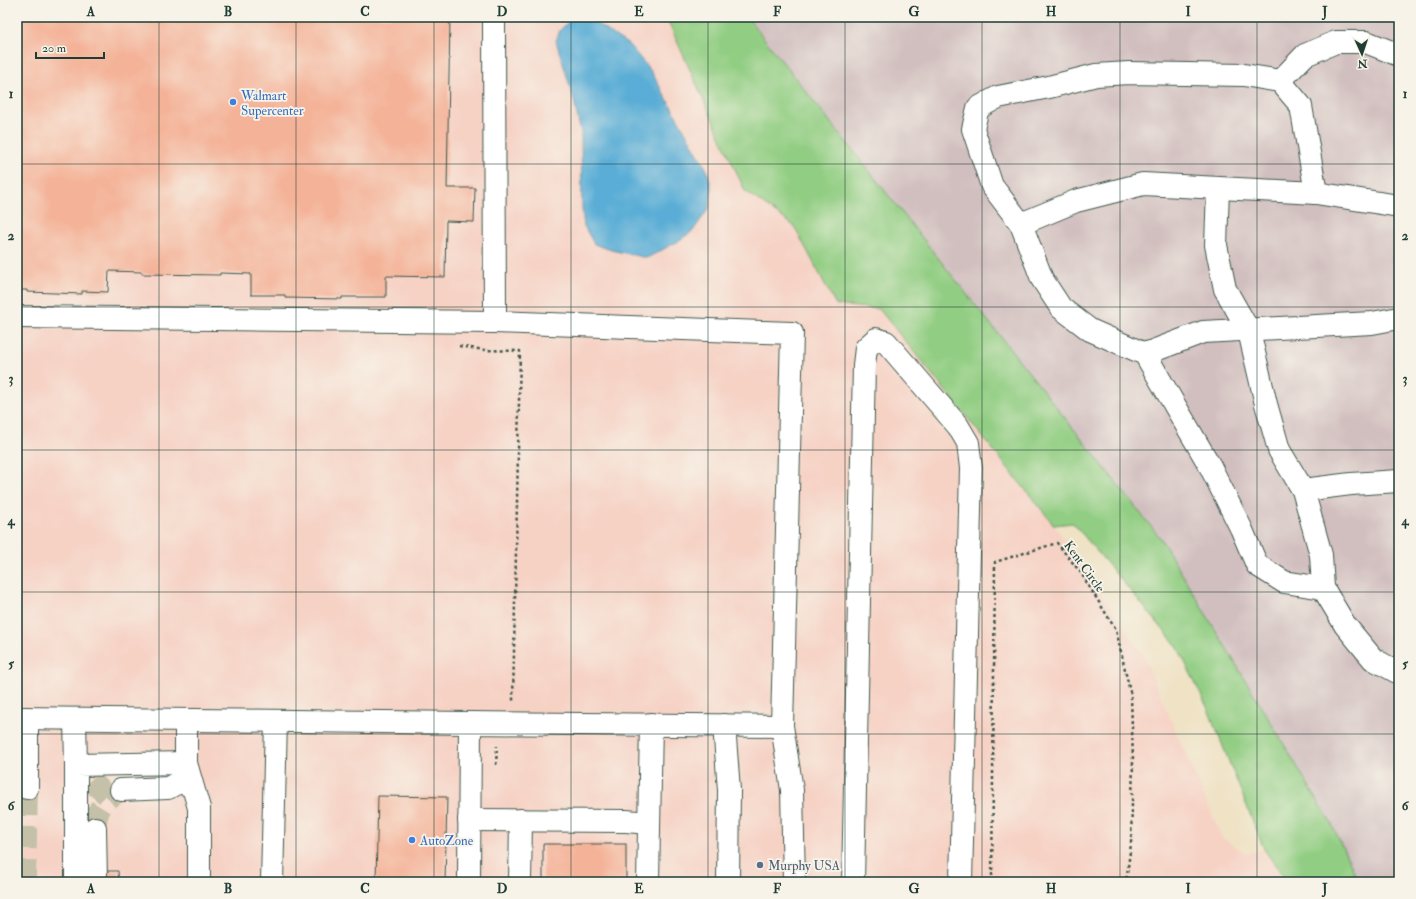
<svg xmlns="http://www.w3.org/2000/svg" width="1416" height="899" viewBox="0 0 1416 899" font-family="'IM FELL Double Pica',serif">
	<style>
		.built { fill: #f6d2c5 }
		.industrial { fill: #d1bfbf }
		.green { fill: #91cd82; stroke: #58855b }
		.water { fill: #5aadd6; stroke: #3c7585 }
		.building { fill: #f4b298 }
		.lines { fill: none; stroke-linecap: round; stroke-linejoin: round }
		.minor-tunnel { stroke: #c5c1a8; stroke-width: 22; stroke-dasharray: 22 11; stroke-linecap: butt }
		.minor-casing { stroke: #3e564a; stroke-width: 24 }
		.path { stroke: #3e564a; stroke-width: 2.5; stroke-dasharray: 3 3; stroke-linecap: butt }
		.minor { stroke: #fff; stroke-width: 22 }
		.grid { fill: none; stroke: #1f3d34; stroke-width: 1; stroke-opacity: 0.55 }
		.shop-dot { fill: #3f7fe0; stroke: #f7f3e8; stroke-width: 1.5 }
		.service-dot { fill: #5c6f8a; stroke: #f7f3e8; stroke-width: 1.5 }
		.labels { text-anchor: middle; stroke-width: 3.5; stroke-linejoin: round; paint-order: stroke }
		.shop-label { font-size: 13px; fill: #366cbe; stroke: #f7f3e8; text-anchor: start }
		.street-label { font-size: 13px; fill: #1f3d34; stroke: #f7f3e8 }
		.service-label { font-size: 13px; fill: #4e5e75; stroke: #f7f3e8; text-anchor: start }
		.neatline { fill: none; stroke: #1f3d34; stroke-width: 1.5 }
		.grid-label { font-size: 13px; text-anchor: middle; font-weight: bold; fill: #1f3d34 }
	</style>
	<rect width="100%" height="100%" fill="#f7f3e8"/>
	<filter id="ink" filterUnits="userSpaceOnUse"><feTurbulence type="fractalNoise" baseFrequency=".025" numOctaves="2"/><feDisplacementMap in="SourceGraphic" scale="8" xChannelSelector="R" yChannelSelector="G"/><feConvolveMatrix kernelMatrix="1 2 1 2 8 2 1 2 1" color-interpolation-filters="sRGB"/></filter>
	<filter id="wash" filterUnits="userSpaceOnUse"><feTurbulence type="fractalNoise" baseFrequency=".012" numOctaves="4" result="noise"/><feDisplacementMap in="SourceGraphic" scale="16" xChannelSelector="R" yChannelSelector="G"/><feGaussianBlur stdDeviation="0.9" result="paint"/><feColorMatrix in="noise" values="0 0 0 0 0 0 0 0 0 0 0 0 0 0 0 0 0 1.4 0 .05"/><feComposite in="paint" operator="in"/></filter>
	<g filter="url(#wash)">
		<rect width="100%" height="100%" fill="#efe2c5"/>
		<polygon class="built" points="17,17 666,17 745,191 794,226 836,305 879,309 1054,525 1143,655 1222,838 1247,854 1264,849 1287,882 17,882"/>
		<polygon class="industrial" points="747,17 1399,17 1399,882 1359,882 1331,823 1161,539"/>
		<polygon class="green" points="666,17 747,17 1161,539 1331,823 1359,882 1287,882 1264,849 1208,709 1177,646 1073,523 1054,525 879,309 836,305 794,226 745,191"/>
		<polygon class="water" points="588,18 629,45 651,71 707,170 712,190 709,208 693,231 675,243 647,258 611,250 594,244 584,226 582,209 581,133 573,96 556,41 560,30 570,20"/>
		<g id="blocks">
			<g class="building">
				<polygon points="17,17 450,17 447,188 475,188 474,222 446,221 445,277 386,276 386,297 342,297 342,299 285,298 285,295 251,295 251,274 220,273 220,275 142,274 142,272 109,271 108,292 82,291 82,294 27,292 27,290 17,290"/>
				<polygon points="378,796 447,797 445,882 376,882"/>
				<rect x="543" y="844" width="83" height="38"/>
				<polygon points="105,871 118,871 119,882 106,882"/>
			</g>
		</g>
	</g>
	<g filter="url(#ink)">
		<use href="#blocks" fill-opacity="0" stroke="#3e564a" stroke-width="1"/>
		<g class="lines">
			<g class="minor-tunnel">
				<path d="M83,827C83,801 87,798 107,780"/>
				<path d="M95,828C98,805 102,803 121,790"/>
				<polyline points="25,882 27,788"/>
			</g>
			<g class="minor-casing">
				<g id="minor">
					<polyline points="1280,81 1305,55 1336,42 1366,42 1399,55"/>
					<polyline points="1218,189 1216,245 1225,289 1249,331 1266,404 1279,450 1303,490 1321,555 1323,588"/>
					<polyline points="1316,193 1301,106 1280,81 1244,75 1129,73 1096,75 1049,87 998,97 978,108 973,129 992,186 1021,224 1042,279 1061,308 1090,330 1145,354 1210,466 1241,528 1257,565 1284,582 1323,588 1345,625 1373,659 1399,673"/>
					<polyline points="1021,224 1076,201 1143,184 1316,193 1399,206"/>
					<polyline points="17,317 495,322"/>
					<polyline points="1145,354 1203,332 1372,323 1399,318"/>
					<polyline points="1303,490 1351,484 1399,481"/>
					<polyline points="17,718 470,723"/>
					<polyline points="75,719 76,765"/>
					<polyline points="186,720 186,763 199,808 199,882"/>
					<polyline points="724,725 729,790 728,882"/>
					<polyline points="782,726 792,790 794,882"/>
					<polyline points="27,788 27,718"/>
					<polyline points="121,790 168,788 179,782 192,786"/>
					<polyline points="469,820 626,821 649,823"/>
					<polyline points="95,828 96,882"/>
					<polyline points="76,882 76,765 186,763"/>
					<polyline points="272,882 276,721"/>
					<polyline points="469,882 470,723 782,726 792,333 495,322 494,17"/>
					<polyline points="520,882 521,820"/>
					<polyline points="648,882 651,724"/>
					<polyline points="853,882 864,365 866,348 876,339 886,342 958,426 968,443 971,468 961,882"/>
				</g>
			</g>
			<g class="path">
				<polyline points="459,346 484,350 520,351 513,701"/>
				<polyline points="496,765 497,746"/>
				<polyline points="992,882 995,562 1057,543 1081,573 1116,630 1131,696 1133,761 1131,844 1126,882"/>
			</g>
			<use href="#minor" class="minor"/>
		</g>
	</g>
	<path class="grid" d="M159,17V882M296,17V882M434,17V882M571,17V882M708,17V882M845,17V882M982,17V882M1120,17V882M1257,17V882M17,164H1399M17,307H1399M17,450H1399M17,592H1399M17,734H1399"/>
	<g class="shop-dot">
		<circle cx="233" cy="102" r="4"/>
		<circle cx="412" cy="840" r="4"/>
	</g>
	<circle class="service-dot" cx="760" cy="865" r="4"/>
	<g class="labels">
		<g class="shop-label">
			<text x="241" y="100">Walmart<tspan x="241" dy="15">Supercenter</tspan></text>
			<text x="420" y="845">AutoZone</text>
		</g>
		<g class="street-label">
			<text transform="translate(1085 566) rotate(54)" y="5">Kent Circle</text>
		</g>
		<g class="service-label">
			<text x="768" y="870">Murphy USA</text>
		</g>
	</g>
	<rect width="1416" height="899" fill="none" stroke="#f7f3e8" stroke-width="44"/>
	<g transform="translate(1362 54) rotate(177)" stroke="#f7f3e8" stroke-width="3" paint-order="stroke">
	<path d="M0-3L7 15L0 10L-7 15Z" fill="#1f3d34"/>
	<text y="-6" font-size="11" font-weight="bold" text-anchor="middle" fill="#1f3d34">N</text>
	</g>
	<path d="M36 52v6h68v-6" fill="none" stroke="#1f3d34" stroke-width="2"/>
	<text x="42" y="52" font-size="12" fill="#1f3d34" stroke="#f7f3e8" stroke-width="3" paint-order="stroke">20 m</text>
	<rect x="22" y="22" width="1372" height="855" class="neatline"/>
	<g class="grid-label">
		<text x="91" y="16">A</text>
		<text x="228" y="16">B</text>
		<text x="365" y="16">C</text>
		<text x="502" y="16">D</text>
		<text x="639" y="16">E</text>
		<text x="777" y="16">F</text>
		<text x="914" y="16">G</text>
		<text x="1051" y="16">H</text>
		<text x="1188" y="16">I</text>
		<text x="1325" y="16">J</text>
		<text x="11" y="98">1</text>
		<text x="1405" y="98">1</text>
		<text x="11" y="240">2</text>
		<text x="1405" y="240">2</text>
		<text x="11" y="383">3</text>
		<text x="1405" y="383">3</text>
		<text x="11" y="525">4</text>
		<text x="1405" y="525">4</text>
		<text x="11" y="668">5</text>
		<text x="1405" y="668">5</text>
		<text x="11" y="810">6</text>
		<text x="1405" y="810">6</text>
		<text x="91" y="893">A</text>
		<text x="228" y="893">B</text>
		<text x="365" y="893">C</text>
		<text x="502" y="893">D</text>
		<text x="639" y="893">E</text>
		<text x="777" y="893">F</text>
		<text x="914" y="893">G</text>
		<text x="1051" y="893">H</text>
		<text x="1188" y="893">I</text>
		<text x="1325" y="893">J</text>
	</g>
</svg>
